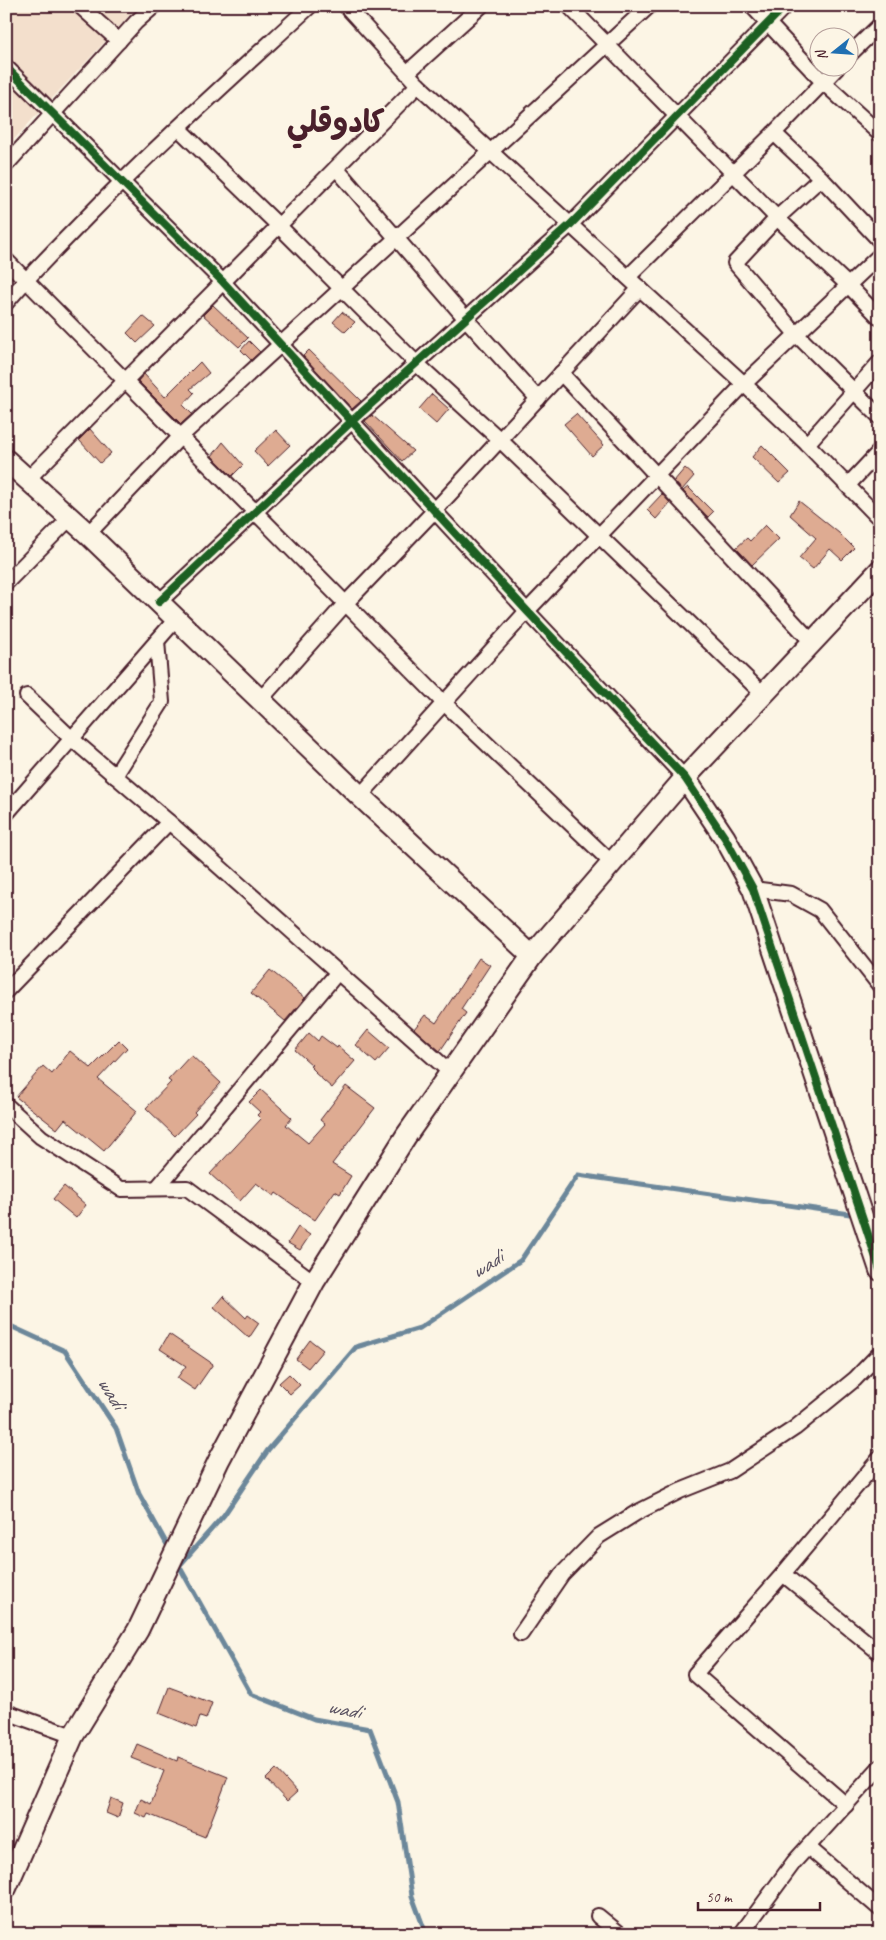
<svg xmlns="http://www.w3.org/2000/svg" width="886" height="1940" viewBox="0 0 886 1940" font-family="Caveat,'Playpen Sans Arabic',sans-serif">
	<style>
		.built { fill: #f3dfcc }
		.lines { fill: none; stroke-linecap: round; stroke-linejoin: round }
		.stream { stroke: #6c879a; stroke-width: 5 }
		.building { fill: #deab92; stroke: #4a1f2b }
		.street-casing { stroke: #4a1f2b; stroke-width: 18 }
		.secondary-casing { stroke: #4a1f2b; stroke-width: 24 }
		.street { stroke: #fcf5e5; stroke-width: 14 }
		.secondary { stroke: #fcf5e5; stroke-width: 20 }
		.cycleway-casing { stroke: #fcf5e5; stroke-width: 11 }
		.cycleway { stroke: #1b5e20; stroke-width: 8 }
		.labels { text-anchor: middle; stroke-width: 4.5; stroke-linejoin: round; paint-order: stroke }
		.water-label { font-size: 22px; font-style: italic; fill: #5b5362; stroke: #fcf5e5 }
		.town-label { font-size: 31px; font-weight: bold; fill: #4a1f2b; stroke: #fcf5e5 }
	</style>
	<rect width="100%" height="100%" fill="#fcf5e5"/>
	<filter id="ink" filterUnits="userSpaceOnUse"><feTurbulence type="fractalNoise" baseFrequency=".02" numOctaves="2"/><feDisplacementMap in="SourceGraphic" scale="10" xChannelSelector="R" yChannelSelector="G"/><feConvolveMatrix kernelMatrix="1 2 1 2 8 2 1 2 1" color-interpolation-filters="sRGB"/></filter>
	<g filter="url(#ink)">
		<polygon class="built" points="6,6 138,6 6,148"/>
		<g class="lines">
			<g class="stream">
				<polyline points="868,1217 880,1219"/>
				<polyline points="6,1324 65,1351 116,1428 139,1494 170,1550"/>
				<polyline points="178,1564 251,1694 314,1719 370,1729 398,1802 412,1896 426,1934"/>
				<polyline points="179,1566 224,1515 268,1450 356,1347 420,1328 521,1260 578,1175 857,1215"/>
			</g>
		</g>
		<g class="building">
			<polygon points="213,305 248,338 239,347 203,315"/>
			<polygon points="342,312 355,322 345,332 333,322"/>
			<polygon points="143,316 155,326 137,343 127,333"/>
			<polygon points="249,341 260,352 251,360 241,350"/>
			<polygon points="309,350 361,401 352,409 303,356"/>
			<polygon points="200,362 209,373 190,389 194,393 183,405 192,414 181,424 138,381 144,374 165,397"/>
			<polygon points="432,394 449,409 436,424 419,409"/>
			<polygon points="576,414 604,445 592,456 564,424"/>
			<polygon points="372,415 413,451 402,461 365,421"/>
			<polygon points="90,429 111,453 100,463 79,440"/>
			<polygon points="276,430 290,445 268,466 254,451"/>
			<polygon points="223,442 243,465 232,476 212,456"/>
			<polygon points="762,445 790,473 779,483 752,457"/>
			<polygon points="685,468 694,476 682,490 674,481"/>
			<polygon points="688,487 713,512 708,517 683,491"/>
			<polygon points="662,494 670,503 656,519 647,510"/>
			<polygon points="799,501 839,533 854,548 842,560 830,549 813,569 799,558 816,538 790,515"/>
			<polygon points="765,525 779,539 752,565 736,548 747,538 750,541"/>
			<polygon points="479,958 490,965 461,1009 466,1013 440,1051 414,1029 425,1015 436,1023"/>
			<polygon points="270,970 305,998 285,1021 251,993"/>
			<polygon points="368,1030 389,1048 376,1063 356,1045"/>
			<polygon points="309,1033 318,1041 321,1036 337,1048 338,1046 355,1061 332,1088 315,1073 316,1072 310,1066 312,1065 295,1050"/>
			<polygon points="119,1040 127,1048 98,1079 137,1111 104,1151 65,1119 57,1129 16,1097 43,1066 52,1074 70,1051 91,1068"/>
			<polygon points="191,1055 221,1083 194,1112 196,1114 175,1136 146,1108 171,1082 168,1080"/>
			<polygon points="346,1086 375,1108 332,1164 351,1176 340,1194 335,1191 315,1220 276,1193 274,1196 256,1183 240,1201 210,1174 261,1119 257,1115 260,1112 249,1102 261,1090 292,1118 286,1125 308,1143 325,1124 320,1120"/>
			<polygon points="64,1186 86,1205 76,1218 53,1199"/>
			<polygon points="298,1227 310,1235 300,1250 288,1243"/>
			<polygon points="223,1296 246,1318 248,1315 259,1323 249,1338 214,1307"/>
			<polygon points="169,1334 213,1364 195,1390 177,1378 186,1366 160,1349"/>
			<polygon points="310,1340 323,1350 308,1368 296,1359"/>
			<polygon points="289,1374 300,1385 290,1394 279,1383"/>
			<polygon points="169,1687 212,1703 206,1719 200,1717 196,1728 159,1713"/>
			<polygon points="137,1744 177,1761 178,1757 228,1777 205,1837 148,1814 146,1818 135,1813 141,1799 151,1804 164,1771 131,1758"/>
			<polygon points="276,1769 297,1792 287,1801 266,1779"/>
			<polygon points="111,1798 123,1803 118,1818 106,1813"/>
		</g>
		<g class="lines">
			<g class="street-casing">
				<g id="street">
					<polyline points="80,6 119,41"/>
					<polyline points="346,6 418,85 744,384 807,444 880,519"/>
					<polyline points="569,6 777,218 848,285 880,318"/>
					<polyline points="752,6 823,82 880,134"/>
					<polyline points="848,56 880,25"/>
					<polyline points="6,67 223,282 527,611 685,778"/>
					<polyline points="407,73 481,6"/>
					<polyline points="178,128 279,226 416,363 500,440 763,694"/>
					<polyline points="774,133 821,178"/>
					<polyline points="6,165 136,22 154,6"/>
					<polyline points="336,168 466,319 538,399"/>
					<polyline points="880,241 821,178 777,218 735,263 796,334 880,417"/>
					<polyline points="6,260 444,703 612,863"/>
					<polyline points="628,277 774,133 837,68"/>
					<path d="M6,303C32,272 61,244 89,215C160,142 235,75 310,6"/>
					<polyline points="561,373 812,642"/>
					<polyline points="807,444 880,362"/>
					<polyline points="28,479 418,85"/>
					<polyline points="848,485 880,451"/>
					<polyline points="88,534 180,437 649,6"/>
					<polyline points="6,583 70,518"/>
					<polyline points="159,602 352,421 570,225 785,6"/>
					<polyline points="27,696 72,739 169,822 450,1072"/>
					<polyline points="261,699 345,604 435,510 640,288"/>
					<polyline points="115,776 162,702 157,641"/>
					<polyline points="360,796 527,611 744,384 880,255"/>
					<polyline points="6,814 177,618"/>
					<polyline points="753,889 791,894 820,910 880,986"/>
					<polyline points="6,991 169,822"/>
					<polyline points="6,1105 41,1137 121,1189 187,1188 314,1282"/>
					<polyline points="157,1188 338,972"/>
					<polyline points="783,1574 880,1653"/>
					<polyline points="521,1634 562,1574 599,1536 636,1513 680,1491 730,1471 795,1428 855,1379 880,1353"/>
					<polyline points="6,1712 73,1736"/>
					<polyline points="846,1805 695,1674 783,1574 880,1458"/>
					<polyline points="808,1847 880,1909"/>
					<polyline points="598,1916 620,1934"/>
					<polyline points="741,1934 794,1862 880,1767"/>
				</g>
			</g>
			<g class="secondary-casing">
				<g id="secondary">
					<polyline points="6,460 88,534 360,796 532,956"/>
					<polyline points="685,778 725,838 753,889 880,1270"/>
					<polyline points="6,1888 73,1736 138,1630 219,1460 314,1282 406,1136 532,956 685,778 880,570"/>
				</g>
			</g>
			<use href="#street" class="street"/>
			<use href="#secondary" class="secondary"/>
			<g class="cycleway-casing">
				<g id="cycleway">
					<polyline points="6,67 223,282 527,611 685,778 725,838 753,889 880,1270"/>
					<polyline points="159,602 352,421 570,225 785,6"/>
				</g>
			</g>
			<use href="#cycleway" class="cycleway"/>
		</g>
	</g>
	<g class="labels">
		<g class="water-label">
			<text transform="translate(486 1264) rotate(-34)" y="8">wadi</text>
			<text transform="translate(112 1392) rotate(57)" y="8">wadi</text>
			<text transform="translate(344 1708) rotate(10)" y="8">wadi</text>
		</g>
		<g class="town-label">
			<text x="336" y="132">كادوقلي</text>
		</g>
	</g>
	<rect width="886" height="1940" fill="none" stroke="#fcf5e5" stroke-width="25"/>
	<rect x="12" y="12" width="861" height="1915" fill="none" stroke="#4a1f2b" stroke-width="2" filter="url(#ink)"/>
	<g transform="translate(834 52) rotate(253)"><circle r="24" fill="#fcf5e5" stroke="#b59f9b"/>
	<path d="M0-4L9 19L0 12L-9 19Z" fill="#1f6fb2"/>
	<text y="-8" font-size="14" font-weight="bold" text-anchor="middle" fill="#4a1f2b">N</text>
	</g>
	<path d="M698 1902v8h122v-8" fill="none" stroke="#4a1f2b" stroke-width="2.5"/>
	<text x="706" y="1902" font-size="15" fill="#4a1f2b" stroke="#fcf5e5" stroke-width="4" paint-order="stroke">50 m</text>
</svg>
